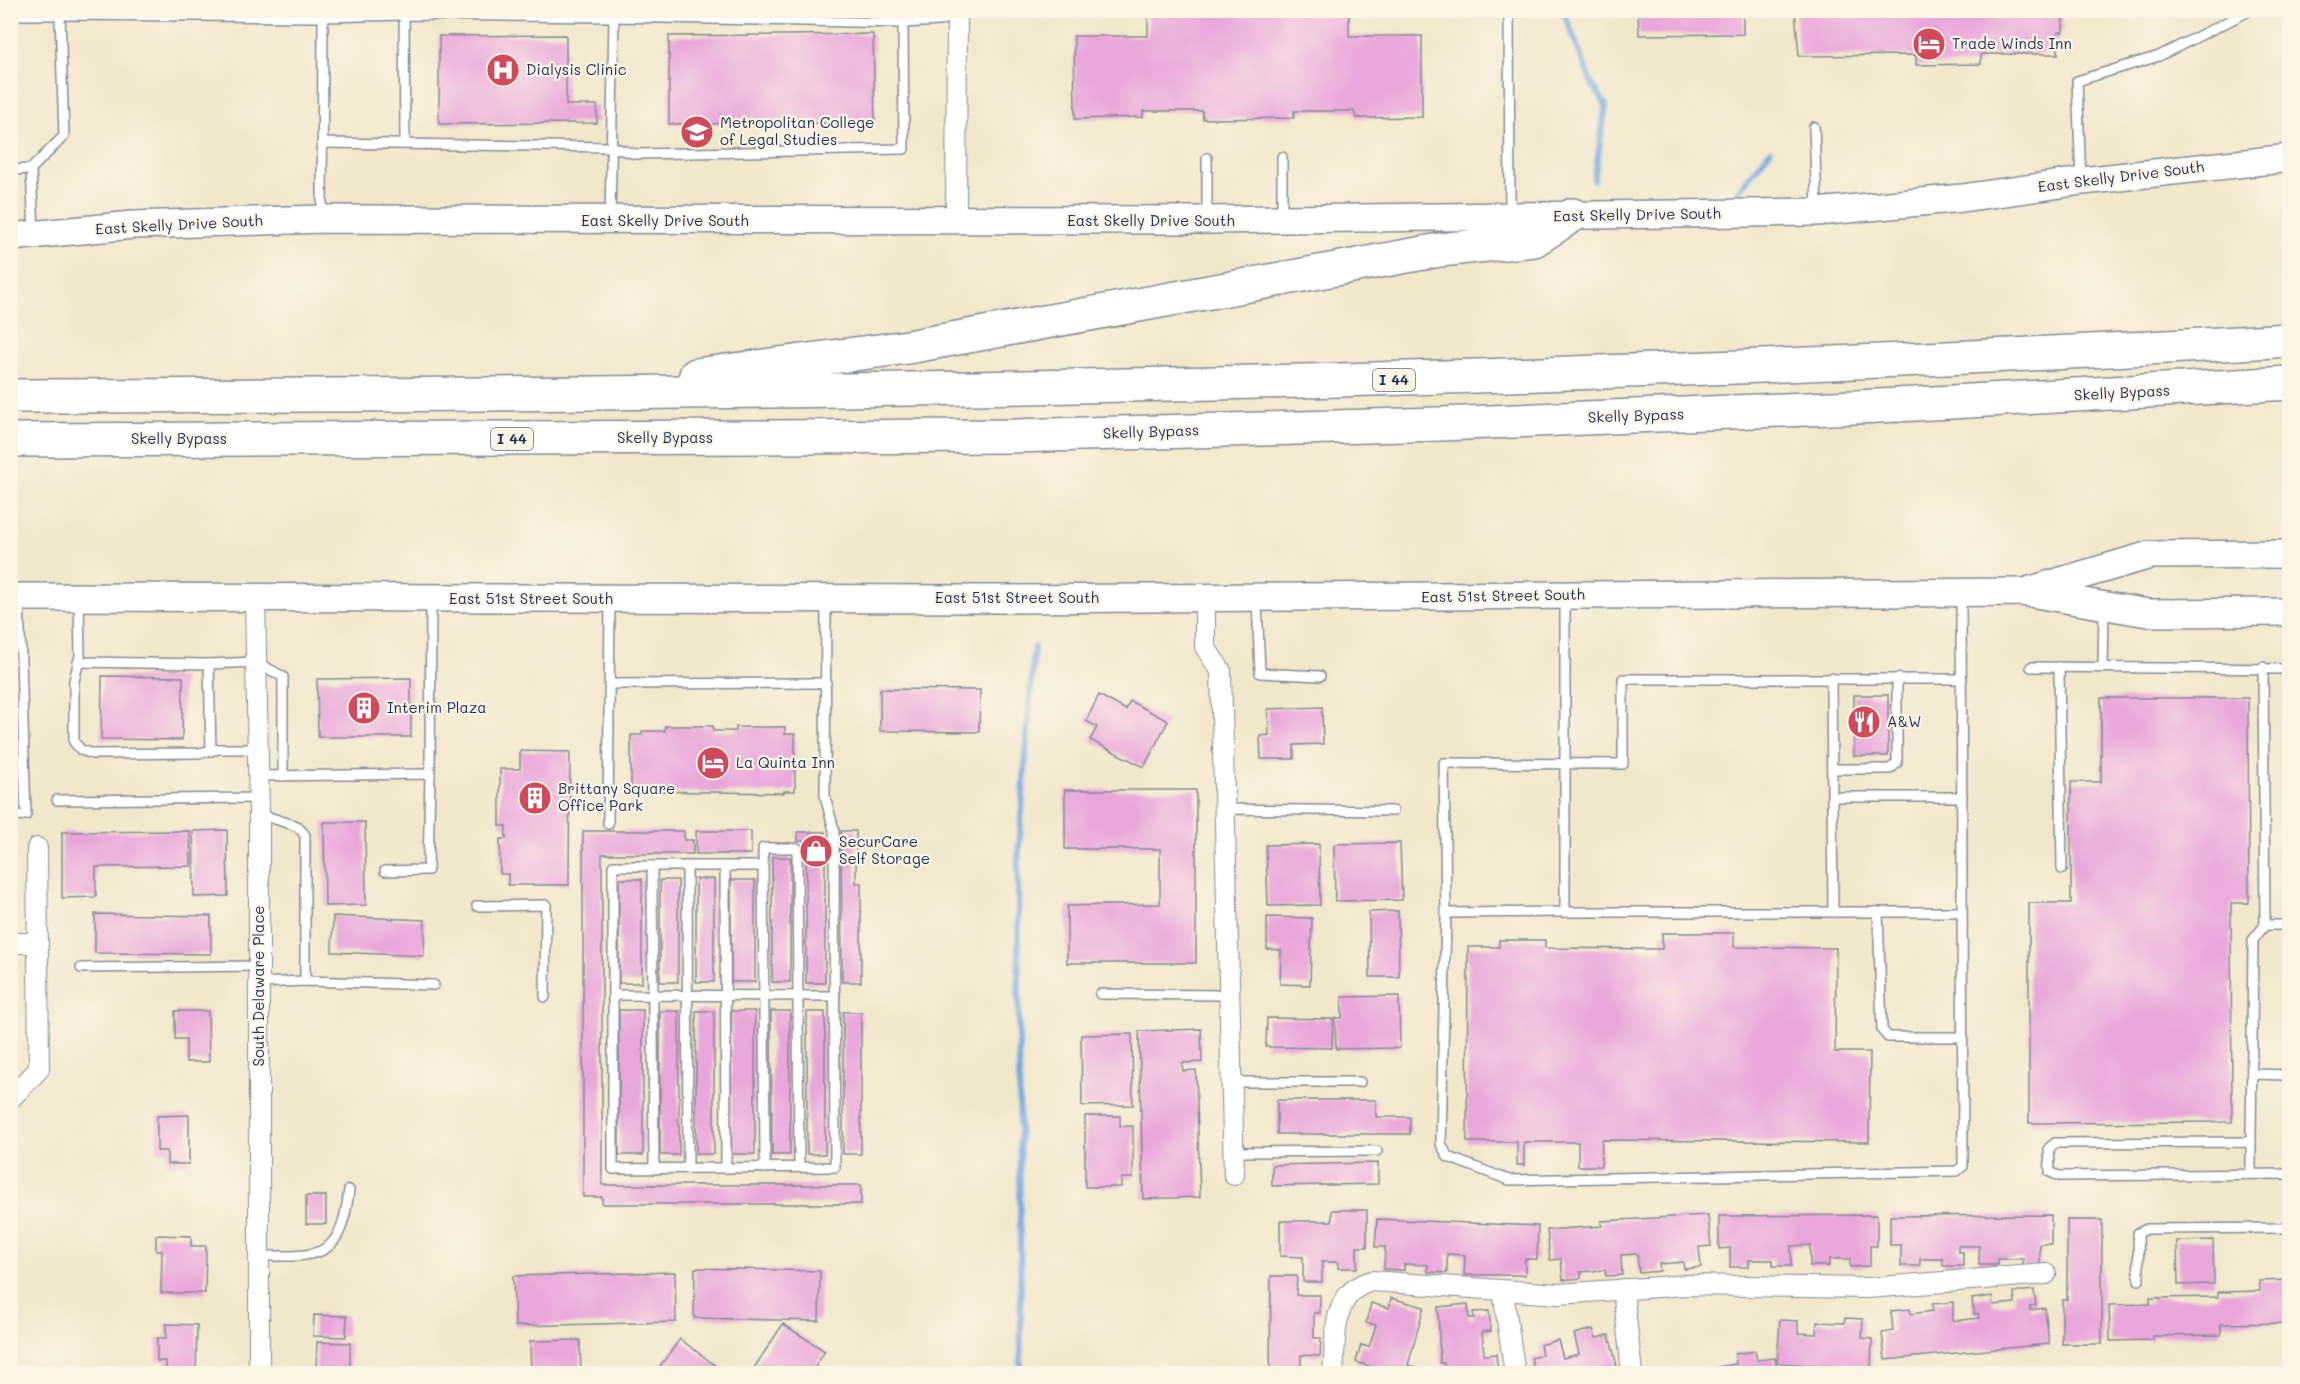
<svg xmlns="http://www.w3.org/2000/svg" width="2300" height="1384" viewBox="0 0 2300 1384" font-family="Mali,sans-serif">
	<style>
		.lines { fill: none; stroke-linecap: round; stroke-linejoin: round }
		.stream { stroke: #75a7e1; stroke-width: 6 }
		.building { fill: #e9a6da }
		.lane-casing { stroke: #868b94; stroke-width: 12 }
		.street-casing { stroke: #868b94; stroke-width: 22 }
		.secondary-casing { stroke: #868b94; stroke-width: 30 }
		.highway-casing { stroke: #868b94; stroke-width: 36 }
		.lane { stroke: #fff; stroke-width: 9 }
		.street { stroke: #fff; stroke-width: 20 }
		.secondary { stroke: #fff; stroke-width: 27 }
		.highway { stroke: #fff; stroke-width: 33 }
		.labels { text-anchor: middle; stroke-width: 4.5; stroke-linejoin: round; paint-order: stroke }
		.shield { fill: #fcf5e5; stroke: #5e6a86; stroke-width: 1.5 }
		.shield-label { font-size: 14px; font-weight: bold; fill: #1b2f5e }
		.poi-label { font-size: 15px; fill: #1b2f5e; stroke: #fcf5e5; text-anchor: start }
		.street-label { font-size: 15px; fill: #1b2f5e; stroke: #fcf5e5 }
	</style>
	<rect width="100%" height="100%" fill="#fcf5e5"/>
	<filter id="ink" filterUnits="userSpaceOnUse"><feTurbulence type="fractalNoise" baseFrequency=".0167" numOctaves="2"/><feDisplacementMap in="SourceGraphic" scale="12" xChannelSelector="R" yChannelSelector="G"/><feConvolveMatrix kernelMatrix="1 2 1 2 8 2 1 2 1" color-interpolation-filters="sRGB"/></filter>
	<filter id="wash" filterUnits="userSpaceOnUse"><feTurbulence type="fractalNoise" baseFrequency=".008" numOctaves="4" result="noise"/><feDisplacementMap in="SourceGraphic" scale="24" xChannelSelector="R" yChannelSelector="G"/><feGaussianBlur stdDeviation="1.35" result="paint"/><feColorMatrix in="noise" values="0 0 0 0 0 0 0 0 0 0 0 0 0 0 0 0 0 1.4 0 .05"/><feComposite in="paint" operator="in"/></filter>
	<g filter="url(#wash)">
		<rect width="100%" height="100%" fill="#f1e7cb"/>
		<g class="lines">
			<g class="stream">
				<polyline points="1563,10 1592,84 1606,105 1594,180"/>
				<polyline points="1739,190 1770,151"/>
				<polyline points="1021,1374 1018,863 1034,647"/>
			</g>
		</g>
		<g id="blocks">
			<g class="building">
				<polygon points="1148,10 1349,10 1349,36 1422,36 1422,117 1356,118 1354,111 1294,111 1294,118 1203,119 1202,111 1143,111 1143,117 1075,119 1074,36 1148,36"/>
				<polygon points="1638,10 1743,10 1743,34 1639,35"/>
				<polygon points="1795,10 2063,10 2063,32 2058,32 2058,54 1981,54 1981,64 1916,65 1916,55 1799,56"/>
				<polygon points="873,34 875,123 669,124 669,36"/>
				<polygon points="566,35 566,105 597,105 597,123 439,124 439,36"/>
				<polygon points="102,676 183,677 182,740 101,739"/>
				<polygon points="411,678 411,737 318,737 317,679"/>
				<polygon points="880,689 980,690 979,732 880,731"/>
				<polygon points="1099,695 1126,710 1130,701 1168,721 1144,767 1090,740 1097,727 1086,721"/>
				<rect x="1854" y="695" width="34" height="61"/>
				<polygon points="2101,698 2248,698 2249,903 2231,903 2232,1122 2029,1123 2029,903 2071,903 2071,782 2101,782"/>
				<polygon points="1322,707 1323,744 1294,745 1294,759 1261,759 1260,736 1269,735 1268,709"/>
				<polygon points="665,726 713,726 713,731 736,731 736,727 785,727 785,734 795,734 795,791 784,791 784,793 631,791 631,735 642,735 642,731 665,731"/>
				<polygon points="520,751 570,752 569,885 508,885 508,874 500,874 500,839 506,839 506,826 500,826 500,769 520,769"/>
				<polygon points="1065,790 1196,790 1196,963 1067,963 1067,906 1160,904 1160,849 1065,849"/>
				<polygon points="324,822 365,822 366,905 325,906"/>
				<polygon points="227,830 228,896 194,897 193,831"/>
				<polygon points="190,831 191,866 96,867 96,897 62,898 62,832"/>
				<polygon points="583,831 684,831 684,840 693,840 693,854 602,854 602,1185 861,1185 861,1204 602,1204 602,1197 583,1197"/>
				<rect x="696" y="831" width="55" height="23"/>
				<polygon points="841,831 856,831 856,883 861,883 861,982 842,982"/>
				<polygon points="798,832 825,832 825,983 806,983 806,841 798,841"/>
				<polygon points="1400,843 1402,900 1335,901 1334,844"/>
				<polygon points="1319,844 1320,905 1268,906 1266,845"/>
				<rect x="772" y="857" width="18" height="125"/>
				<rect x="619" y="879" width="23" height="104"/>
				<rect x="696" y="879" width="18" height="103"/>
				<rect x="660" y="880" width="18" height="102"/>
				<rect x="731" y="880" width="24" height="102"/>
				<polygon points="1398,911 1399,977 1370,977 1369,912"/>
				<polygon points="95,914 211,916 211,954 95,953"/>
				<polygon points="333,916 425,920 424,956 332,952"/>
				<polygon points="1267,917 1312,918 1310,985 1280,984 1281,950 1267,949"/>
				<polygon points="1662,933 1734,933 1734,947 1836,948 1835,1052 1870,1052 1869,1142 1602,1140 1601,1166 1578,1166 1578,1142 1524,1142 1524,1165 1517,1165 1517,1142 1467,1142 1468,947 1499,947 1499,940 1545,940 1545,948 1662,949"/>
				<polygon points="1399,996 1400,1048 1336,1049 1335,1018 1342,1018 1342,997"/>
				<rect x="619" y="1010" width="24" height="145"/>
				<polygon points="175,1011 208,1011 209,1062 186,1062 186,1039 175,1039"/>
				<rect x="660" y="1011" width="19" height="144"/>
				<rect x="696" y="1011" width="18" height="143"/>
				<rect x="731" y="1011" width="24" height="143"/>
				<polygon points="771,1011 790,1011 790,1155 772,1155"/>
				<rect x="807" y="1012" width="18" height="142"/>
				<rect x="843" y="1012" width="18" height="142"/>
				<polygon points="1267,1018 1333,1019 1332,1048 1266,1047"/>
				<polygon points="1201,1029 1202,1062 1182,1063 1183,1071 1196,1070 1200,1197 1143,1199 1139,1031"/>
				<polygon points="1132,1034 1133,1105 1082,1106 1081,1035"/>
				<polygon points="1277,1100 1376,1100 1376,1117 1410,1117 1410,1134 1277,1134"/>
				<polygon points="189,1115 189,1164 167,1164 167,1151 157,1151 157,1116"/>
				<polygon points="1085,1116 1120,1116 1120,1126 1133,1126 1133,1178 1121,1178 1121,1187 1085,1187"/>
				<polygon points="1378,1163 1378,1184 1272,1186 1272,1165"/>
				<rect x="306" y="1196" width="20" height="28"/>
				<polygon points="1332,1210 1367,1210 1367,1247 1357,1247 1357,1268 1338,1268 1338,1262 1322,1262 1322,1282 1303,1282 1303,1257 1280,1256 1280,1221 1332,1221"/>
				<polygon points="1708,1215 1711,1246 1699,1247 1701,1267 1684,1269 1683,1262 1659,1264 1660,1271 1639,1273 1637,1254 1621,1255 1622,1275 1606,1276 1605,1270 1581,1272 1581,1278 1563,1280 1561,1259 1550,1260 1547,1230 1602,1226 1601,1221"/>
				<polygon points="1877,1215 1877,1246 1870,1246 1870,1266 1850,1267 1850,1259 1829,1259 1829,1266 1810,1266 1810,1245 1791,1246 1791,1266 1773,1266 1773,1260 1749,1260 1749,1267 1730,1267 1730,1248 1719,1249 1719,1216"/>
				<polygon points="2051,1215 2051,1244 2040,1244 2040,1266 2023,1266 2023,1259 1998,1259 1998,1265 1979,1265 1979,1246 1958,1246 1958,1252 1963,1252 1963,1266 1943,1266 1943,1259 1920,1259 1920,1266 1901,1266 1901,1245 1890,1245 1890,1216"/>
				<polygon points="1377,1219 1538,1226 1537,1259 1525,1259 1525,1275 1464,1275 1465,1255 1447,1254 1447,1273 1428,1272 1428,1265 1404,1264 1404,1270 1384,1269 1385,1247 1375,1247"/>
				<polygon points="2067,1220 2102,1220 2102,1344 2062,1344 2062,1300 2067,1300"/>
				<polygon points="156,1235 191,1236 191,1246 206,1246 205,1293 161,1293 162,1251 156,1251"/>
				<polygon points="2213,1240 2214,1284 2178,1285 2177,1241"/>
				<polygon points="695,1268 820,1271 819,1321 694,1318"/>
				<polygon points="675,1272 676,1322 515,1326 513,1276"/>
				<polygon points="1271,1276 1297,1276 1296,1295 1320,1295 1320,1313 1314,1313 1314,1338 1321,1338 1320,1356 1301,1355 1301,1374 1270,1374"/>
				<polygon points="2290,1280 2290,1323 2221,1324 2221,1335 2153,1336 2153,1340 2110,1341 2109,1305 2150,1304 2150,1298 2218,1297 2218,1292 2260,1291 2259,1281"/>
				<polygon points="2034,1290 2036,1305 2030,1306 2030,1310 2045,1308 2049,1344 1885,1360 1882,1333 1893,1331 1891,1311 1910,1309 1911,1314 1933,1311 1932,1304 1953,1302 1953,1321 1979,1318 1978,1313 1974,1314 1972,1299 1992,1296 1993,1305 2015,1303 2014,1292"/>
				<polygon points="1391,1298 1424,1307 1408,1365 1416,1368 1414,1374 1373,1374 1375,1368 1356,1362 1361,1345 1369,1347 1376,1325 1366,1323 1371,1303 1389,1308"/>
				<polygon points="1468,1304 1469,1318 1474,1318 1473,1312 1489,1311 1491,1331 1482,1332 1484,1355 1496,1354 1498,1374 1481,1374 1481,1369 1474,1369 1475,1374 1438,1374 1438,1370 1445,1369 1444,1363 1440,1363 1438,1307"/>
				<polygon points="314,1315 347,1316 346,1337 313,1336"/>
				<polygon points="1845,1318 1863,1319 1862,1338 1872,1339 1871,1369 1777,1363 1780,1320 1798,1321 1798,1333 1816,1334 1817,1322 1844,1323"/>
				<polygon points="166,1324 197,1325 196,1374 166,1374 166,1361 157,1361 157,1338 166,1338"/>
				<polygon points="783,1324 825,1351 811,1374 750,1374"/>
				<polygon points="1593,1329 1596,1338 1609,1335 1619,1374 1535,1374 1531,1358 1542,1355 1540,1345 1558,1340 1563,1358 1579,1354 1574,1334"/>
				<polygon points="680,1339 720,1369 717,1374 654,1374"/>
				<polygon points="580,1340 581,1374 531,1374 530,1341"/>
				<polygon points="317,1342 350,1343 350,1374 316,1374"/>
				<polygon points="1755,1351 1757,1360 1775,1358 1778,1374 1694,1374 1694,1371 1736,1364 1735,1354"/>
			</g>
		</g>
	</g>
	<g filter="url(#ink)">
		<use href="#blocks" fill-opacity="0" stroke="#868b94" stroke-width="1.5"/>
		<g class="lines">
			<g class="lane-casing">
				<g id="lane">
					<polyline points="1509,10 1510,214"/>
					<polyline points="10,15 60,15 64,136 31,169 10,170"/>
					<polyline points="60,15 323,17"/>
					<polyline points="614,17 903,23"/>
					<polyline points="1814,127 1817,208"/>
					<polyline points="405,142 404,15 614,17 610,218"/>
					<polyline points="322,143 612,147 635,154 904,149 903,23 940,21 957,12 1059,10"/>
					<polyline points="1282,157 1282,217"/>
					<polyline points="31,169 34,232"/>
					<polyline points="2081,179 2077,81 2159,56 2251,10"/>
					<polyline points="322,217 323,17 404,15"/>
					<polyline points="1207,218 1207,158"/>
					<polyline points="1565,598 1565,912 1446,913 1441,1144 1448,1157 1509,1180 1957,1171 1963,1166 1961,594"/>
					<polyline points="79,600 80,656 74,681 74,742 81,750 93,754 199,753 219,749 258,749"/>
					<polyline points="1257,600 1260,673 1320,676"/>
					<polyline points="78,662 209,664"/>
					<polyline points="2031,667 2290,669"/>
					<polyline points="2059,667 2062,869"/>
					<polyline points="2103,667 2104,610"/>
					<polyline points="2263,667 2265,925"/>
					<polyline points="1831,678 1833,912"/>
					<polyline points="611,684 826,683"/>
					<polyline points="211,751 209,664 257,662 283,677 283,776"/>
					<polyline points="1832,769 1890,769 1897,763 1897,678"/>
					<polyline points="430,774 431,600"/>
					<polyline points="259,776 430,774 428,870 385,871"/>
					<polyline points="1833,797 1962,797"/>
					<polyline points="57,800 259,798"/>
					<polyline points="1226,809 1393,811"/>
					<polyline points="259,814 297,826 305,835 305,981"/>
					<polyline points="10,816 26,815 19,600"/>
					<polyline points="608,824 610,601"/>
					<polyline points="652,866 654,1169"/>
					<polyline points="687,866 688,1168"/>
					<polyline points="725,866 726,1168"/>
					<polyline points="763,866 613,866 613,1169 835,1167 834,830 825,796 826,600"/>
					<polyline points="477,906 546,905 545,997"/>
					<polyline points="1565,912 1962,912"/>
					<polyline points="1878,912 1882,1030 1888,1037 1963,1037"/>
					<polyline points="1446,913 1444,763 1623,764 1623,679 1962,679"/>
					<polyline points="81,968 259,966"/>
					<polyline points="259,983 305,981 434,985"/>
					<polyline points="1100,994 1229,995"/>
					<polyline points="613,995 835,996"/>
					<polyline points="2252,1074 2290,1075"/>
					<polyline points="1232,1082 1360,1082"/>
					<polyline points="2251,1142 2253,940 2265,925 2290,925"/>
					<polyline points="1234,1152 1377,1151"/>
					<polyline points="765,1168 763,848 797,848 799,1167"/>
					<polyline points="2251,1174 2251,1142 2055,1143 2049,1148 2050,1172 2059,1176 2290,1174"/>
					<path d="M259,1256C319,1256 341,1261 349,1190"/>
					<polyline points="2139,1280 2138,1233 2147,1229 2290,1228"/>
				</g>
			</g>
			<g class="street-casing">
				<g id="street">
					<polyline points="956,221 957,10"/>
					<polyline points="1205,597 1205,647 1221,671 1234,1175"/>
					<polyline points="255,599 259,814 259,1374"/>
					<polyline points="10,943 38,943"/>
					<polyline points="10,1099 39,1069 37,848"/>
					<polyline points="1623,1289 1632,1374"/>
					<polyline points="1503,1292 1515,1374"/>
					<path d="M1333,1374C1336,1339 1330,1291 1372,1281L1558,1294L1687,1285L1868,1288L2046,1274"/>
				</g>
			</g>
			<g class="secondary-casing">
				<g id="secondary">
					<polyline points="10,237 133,225 322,219 1207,220 1817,212 1962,198 2082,181 2290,158"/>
					<polyline points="2031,590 2150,555 2290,554"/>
					<polyline points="10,597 998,599 2024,592 2148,613 2290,612"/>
				</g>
			</g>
			<g class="highway-casing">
				<g id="highway">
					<polyline points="696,375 908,347 1440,250 1534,240 1573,215"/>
					<path d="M10,396C771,395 1530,385 2290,340"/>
					<polyline points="10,440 1013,436 1440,424 1879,406 2290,383"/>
				</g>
			</g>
			<use href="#lane" class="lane"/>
			<use href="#street" class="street"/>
			<use href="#secondary" class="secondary"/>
			<use href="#highway" class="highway"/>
		</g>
	</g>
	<defs>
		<g id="hotel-disc" transform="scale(1.725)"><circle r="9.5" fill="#d1495b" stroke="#fcf5e5"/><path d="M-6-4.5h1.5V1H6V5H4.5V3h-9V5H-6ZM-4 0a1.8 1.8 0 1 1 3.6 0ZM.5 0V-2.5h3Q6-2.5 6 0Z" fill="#fff"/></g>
		<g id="hospital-disc" transform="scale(1.725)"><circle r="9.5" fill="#d1495b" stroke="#fcf5e5"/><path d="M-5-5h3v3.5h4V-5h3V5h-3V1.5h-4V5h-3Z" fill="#fff"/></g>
		<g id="school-disc" transform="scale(1.725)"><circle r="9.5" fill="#d1495b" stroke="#fcf5e5"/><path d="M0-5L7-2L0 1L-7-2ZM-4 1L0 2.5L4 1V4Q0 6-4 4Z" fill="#fff"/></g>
		<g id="building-disc" transform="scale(1.725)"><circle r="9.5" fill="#d1495b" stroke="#fcf5e5"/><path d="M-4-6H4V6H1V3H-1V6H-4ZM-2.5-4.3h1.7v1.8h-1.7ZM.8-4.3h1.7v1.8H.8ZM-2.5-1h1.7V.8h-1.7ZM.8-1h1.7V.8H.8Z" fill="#fff"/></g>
		<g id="restaurant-disc" transform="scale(1.725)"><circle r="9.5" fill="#d1495b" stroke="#fcf5e5"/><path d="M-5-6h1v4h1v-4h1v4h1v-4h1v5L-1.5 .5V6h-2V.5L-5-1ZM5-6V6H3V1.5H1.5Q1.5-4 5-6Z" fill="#fff"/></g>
		<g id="shop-disc" transform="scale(1.725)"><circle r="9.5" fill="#d1495b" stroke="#fcf5e5"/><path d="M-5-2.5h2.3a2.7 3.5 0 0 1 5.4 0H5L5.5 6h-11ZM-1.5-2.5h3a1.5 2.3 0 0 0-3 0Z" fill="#fff"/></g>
	</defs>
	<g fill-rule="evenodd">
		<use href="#hotel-disc" x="1929" y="44"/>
		<use href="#hospital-disc" x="503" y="70"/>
		<use href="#school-disc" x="697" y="132"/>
		<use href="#building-disc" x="364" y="708"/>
		<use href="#restaurant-disc" x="1864" y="722"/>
		<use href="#hotel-disc" x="713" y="763"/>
		<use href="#building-disc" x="535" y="798"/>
		<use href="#shop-disc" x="816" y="851"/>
	</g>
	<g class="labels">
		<g class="shield">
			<rect x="1373" y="369" width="42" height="22" rx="4.5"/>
			<rect x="491" y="428" width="42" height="22" rx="4.5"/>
		</g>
		<g class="shield-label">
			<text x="1394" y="385">I 44</text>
			<text x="512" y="444">I 44</text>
		</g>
		<g class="poi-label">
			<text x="1952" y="49">Trade Winds Inn</text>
			<text x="526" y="75">Dialysis Clinic</text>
			<text x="720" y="128">Metropolitan College<tspan x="720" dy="17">of Legal Studies</tspan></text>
			<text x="387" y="713">Interim Plaza</text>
			<text x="1887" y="727">A&amp;W</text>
			<text x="736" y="768">La Quinta Inn</text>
			<text x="558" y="794">Brittany Square<tspan x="558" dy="17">Office Park</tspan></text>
			<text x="839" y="847">SecurCare<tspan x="839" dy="17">Self Storage</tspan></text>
		</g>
		<g class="street-label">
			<text transform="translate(2121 177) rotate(-7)" y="5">East Skelly Drive South</text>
			<text transform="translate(1637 215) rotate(-1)" y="5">East Skelly Drive South</text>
			<text x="665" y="226">East Skelly Drive South</text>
			<text x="1151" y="226">East Skelly Drive South</text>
			<text transform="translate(179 225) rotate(-3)" y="5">East Skelly Drive South</text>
			<text transform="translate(2122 393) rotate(-3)" y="5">Skelly Bypass</text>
			<text transform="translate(1636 416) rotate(-2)" y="5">Skelly Bypass</text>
			<text transform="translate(1151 432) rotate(-2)" y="5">Skelly Bypass</text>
			<text x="665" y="443">Skelly Bypass</text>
			<text x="179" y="444">Skelly Bypass</text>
			<text transform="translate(1503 596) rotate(-1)" y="5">East 51st Street South</text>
			<text x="1017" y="603">East 51st Street South</text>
			<text x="531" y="604">East 51st Street South</text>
			<text transform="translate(259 986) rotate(-90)" y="5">South Delaware Place</text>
		</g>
	</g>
	<rect width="2300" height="1384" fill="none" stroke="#fcf5e5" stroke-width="36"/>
</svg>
